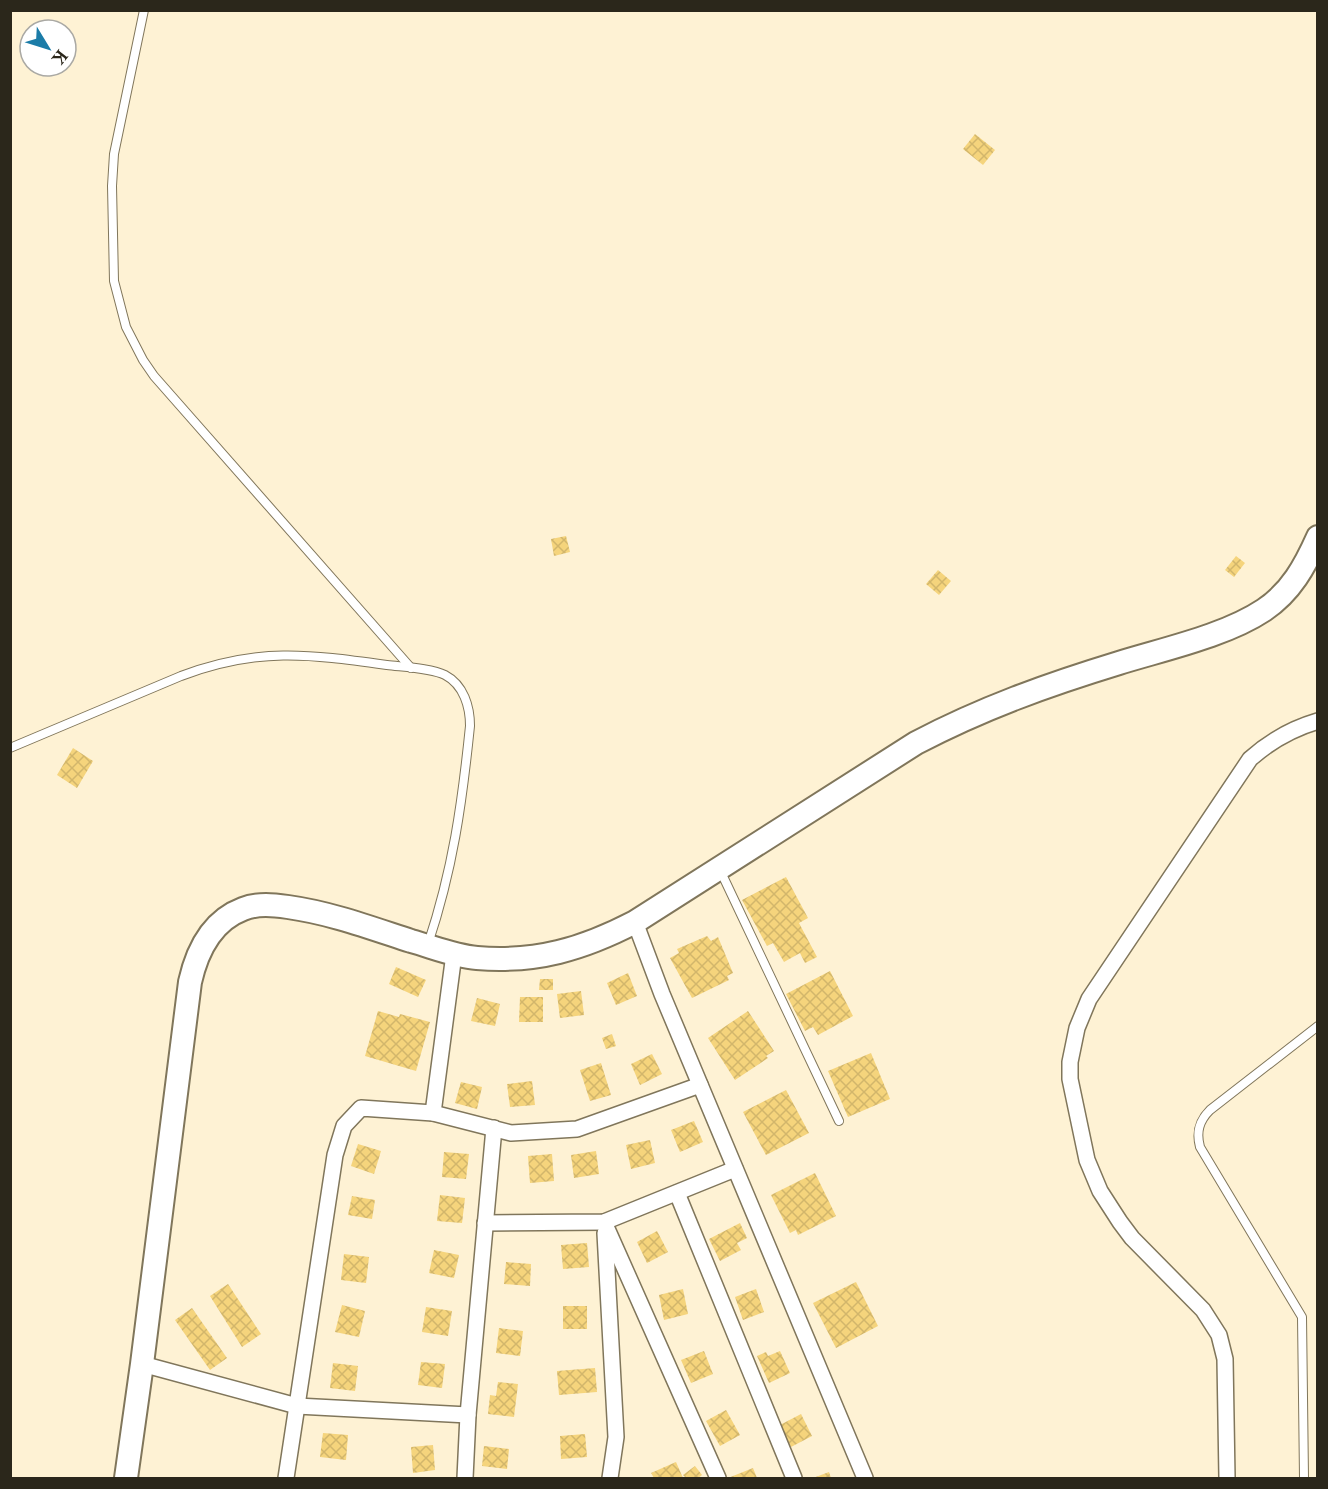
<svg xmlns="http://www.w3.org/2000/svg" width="1328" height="1489" viewBox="0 0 1328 1489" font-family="'Libre Baskerville',serif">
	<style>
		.building { fill: url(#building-cross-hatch) }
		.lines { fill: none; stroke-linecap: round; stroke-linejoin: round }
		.lane-casing { stroke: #80765b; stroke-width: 10 }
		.street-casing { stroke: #80765b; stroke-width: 18 }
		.secondary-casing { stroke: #80765b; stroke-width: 26 }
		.lane { stroke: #fff; stroke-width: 8 }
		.street { stroke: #fff; stroke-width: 15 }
		.secondary { stroke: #fff; stroke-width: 22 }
	</style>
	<defs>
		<pattern id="building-cross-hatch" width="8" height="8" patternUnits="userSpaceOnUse" patternTransform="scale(1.5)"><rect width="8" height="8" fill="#f5d47c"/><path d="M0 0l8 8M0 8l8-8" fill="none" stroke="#d2b66b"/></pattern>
	</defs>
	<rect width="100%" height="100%" fill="#fef2d4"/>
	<g class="building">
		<polygon points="975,134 995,150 983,165 963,149"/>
		<polygon points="566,536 570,552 554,556 551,539"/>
		<polygon points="1236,556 1245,563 1234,577 1225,570"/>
		<polygon points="938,570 951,581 939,595 926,584"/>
		<polygon points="73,748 93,761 77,788 57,775"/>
		<polygon points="786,877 808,918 799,923 817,957 805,963 800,953 784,962 773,943 767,946 742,900"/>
		<polygon points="707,936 711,941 718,937 733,973 727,976 729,980 692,998 670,958 679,953 677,949"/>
		<polygon points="396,967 426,980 418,997 389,984"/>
		<polygon points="830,971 853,1016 818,1035 813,1027 805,1031 786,994"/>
		<polygon points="628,973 637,996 616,1005 607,983"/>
		<polygon points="540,979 553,979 553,990 539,990"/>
		<polygon points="581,991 584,1015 560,1018 557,994"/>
		<polygon points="520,997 543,997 543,1022 519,1022"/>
		<polygon points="477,998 500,1004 495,1026 471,1021"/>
		<polygon points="378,1011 399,1017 400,1014 430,1022 416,1071 365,1056"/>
		<polygon points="748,1011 774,1051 766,1056 768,1058 735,1080 708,1038"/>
		<polygon points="612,1034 616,1046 606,1049 602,1038"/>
		<polygon points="871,1053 890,1099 848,1117 828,1071"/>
		<polygon points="652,1054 662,1074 640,1085 631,1064"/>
		<polygon points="601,1063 611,1095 590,1101 580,1070"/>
		<polygon points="532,1081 535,1105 510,1107 507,1084"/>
		<polygon points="461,1082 482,1087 477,1109 455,1103"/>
		<polygon points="786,1090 809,1133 766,1155 743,1112"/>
		<polygon points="694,1121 703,1142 680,1152 671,1130"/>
		<polygon points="650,1140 655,1163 631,1169 626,1145"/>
		<polygon points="358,1144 381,1151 374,1174 351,1166"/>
		<polygon points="596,1151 599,1174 574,1178 571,1155"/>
		<polygon points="444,1152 469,1154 466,1179 442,1177"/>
		<polygon points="552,1154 554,1181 530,1183 528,1156"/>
		<polygon points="815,1173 836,1216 798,1235 796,1230 790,1233 771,1195"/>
		<polygon points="440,1195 465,1198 462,1223 437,1221"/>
		<polygon points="352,1196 375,1200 372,1219 348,1215"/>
		<polygon points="740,1223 747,1238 737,1243 741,1250 720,1261 709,1239"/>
		<polygon points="657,1231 668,1252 647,1263 637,1242"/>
		<polygon points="587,1243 589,1267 563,1269 561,1245"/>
		<polygon points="434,1250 459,1255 454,1278 429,1273"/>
		<polygon points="344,1254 369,1257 366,1283 341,1280"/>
		<polygon points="506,1262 531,1264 530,1286 504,1284"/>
		<polygon points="856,1282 878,1326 836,1348 813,1303"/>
		<polygon points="228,1284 261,1334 242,1347 210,1296"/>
		<polygon points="683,1289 688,1314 664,1320 659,1295"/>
		<polygon points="756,1289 764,1312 743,1320 735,1297"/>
		<polygon points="342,1305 365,1311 359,1337 335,1332"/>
		<rect x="563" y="1306" width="24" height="23"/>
		<polygon points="426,1307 452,1311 448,1336 422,1332"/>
		<polygon points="192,1308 227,1358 210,1370 175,1320"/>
		<polygon points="499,1328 523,1331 520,1356 496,1353"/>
		<polygon points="704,1351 713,1374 691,1383 681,1360"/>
		<polygon points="780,1351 790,1373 769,1383 757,1356 766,1352 768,1356"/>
		<polygon points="421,1362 445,1364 442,1388 418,1385"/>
		<polygon points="333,1363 358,1366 355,1391 330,1388"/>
		<polygon points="595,1368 597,1392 559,1395 557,1371"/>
		<polygon points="498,1382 518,1384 514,1417 488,1414 490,1395 496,1396"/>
		<polygon points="726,1410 740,1435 720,1446 706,1421"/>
		<polygon points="801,1414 812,1436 791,1447 780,1425"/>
		<polygon points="323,1433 348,1435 346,1460 320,1457"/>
		<polygon points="585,1434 587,1457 561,1459 560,1436"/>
		<polygon points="433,1445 435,1470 413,1473 411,1447"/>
		<polygon points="484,1446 509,1449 507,1469 482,1466"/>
		<polygon points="676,1462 683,1478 654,1478 651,1473"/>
		<polygon points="695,1466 702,1475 698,1478 686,1478 683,1475"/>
		<polygon points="753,1468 757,1478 728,1478"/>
		<polygon points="829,1472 831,1478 813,1478"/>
	</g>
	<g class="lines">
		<g class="lane-casing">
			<g id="lane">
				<polyline points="144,10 114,154 112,186 114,281 126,327 143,360 154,376 411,668"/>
				<path d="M10,748L181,676C258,647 308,654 387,665C403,667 431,668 445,675C464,685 470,707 470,726C462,804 453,869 428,944"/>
				<polyline points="720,870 839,1121"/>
				<path d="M1304,1478L1302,1317L1200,1147C1196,1132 1199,1121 1210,1110L1318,1026"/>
			</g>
		</g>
		<g class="street-casing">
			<g id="street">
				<polyline points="635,922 662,994 865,1478"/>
				<polyline points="433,1113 454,954"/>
				<polyline points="677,1193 794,1478"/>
				<polyline points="604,1222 718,1478"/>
				<polyline points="485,1223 604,1222 735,1169"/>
				<polyline points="605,1233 616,1437 610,1478"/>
				<polyline points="142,1364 297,1406 468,1415"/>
				<polyline points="286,1478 335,1155 344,1126 361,1108 433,1113 511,1133 577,1129 700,1085"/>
				<polyline points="465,1478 468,1415 494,1128"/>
				<path d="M1227,1478L1225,1359L1219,1335L1203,1310L1132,1238L1120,1222L1100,1191L1087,1160L1070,1079V1062L1077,1028L1089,999L1250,759C1270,741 1291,729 1318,721"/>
			</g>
		</g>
		<g class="secondary-casing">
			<path id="secondary" d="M126,1478L142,1364L190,982C197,951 211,921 243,909C258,903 274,905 288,907C331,913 371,928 411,941C433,947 454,956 477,958C536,963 583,949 635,922L916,743C983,708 1047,685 1119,663C1164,649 1225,636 1264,610C1291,592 1305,566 1318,537"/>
		</g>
		<use href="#lane" class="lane"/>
		<use href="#street" class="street"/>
		<use href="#secondary" class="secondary"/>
	</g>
	<rect width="1328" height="1489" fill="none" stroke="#2b271b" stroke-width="24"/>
	<g transform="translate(48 48) rotate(128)"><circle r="28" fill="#ffffff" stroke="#aaa9a4" stroke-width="1.5"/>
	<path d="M0-4.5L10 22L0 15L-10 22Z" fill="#1b7ca8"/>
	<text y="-9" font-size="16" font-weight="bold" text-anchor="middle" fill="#2b271b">K</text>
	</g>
</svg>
